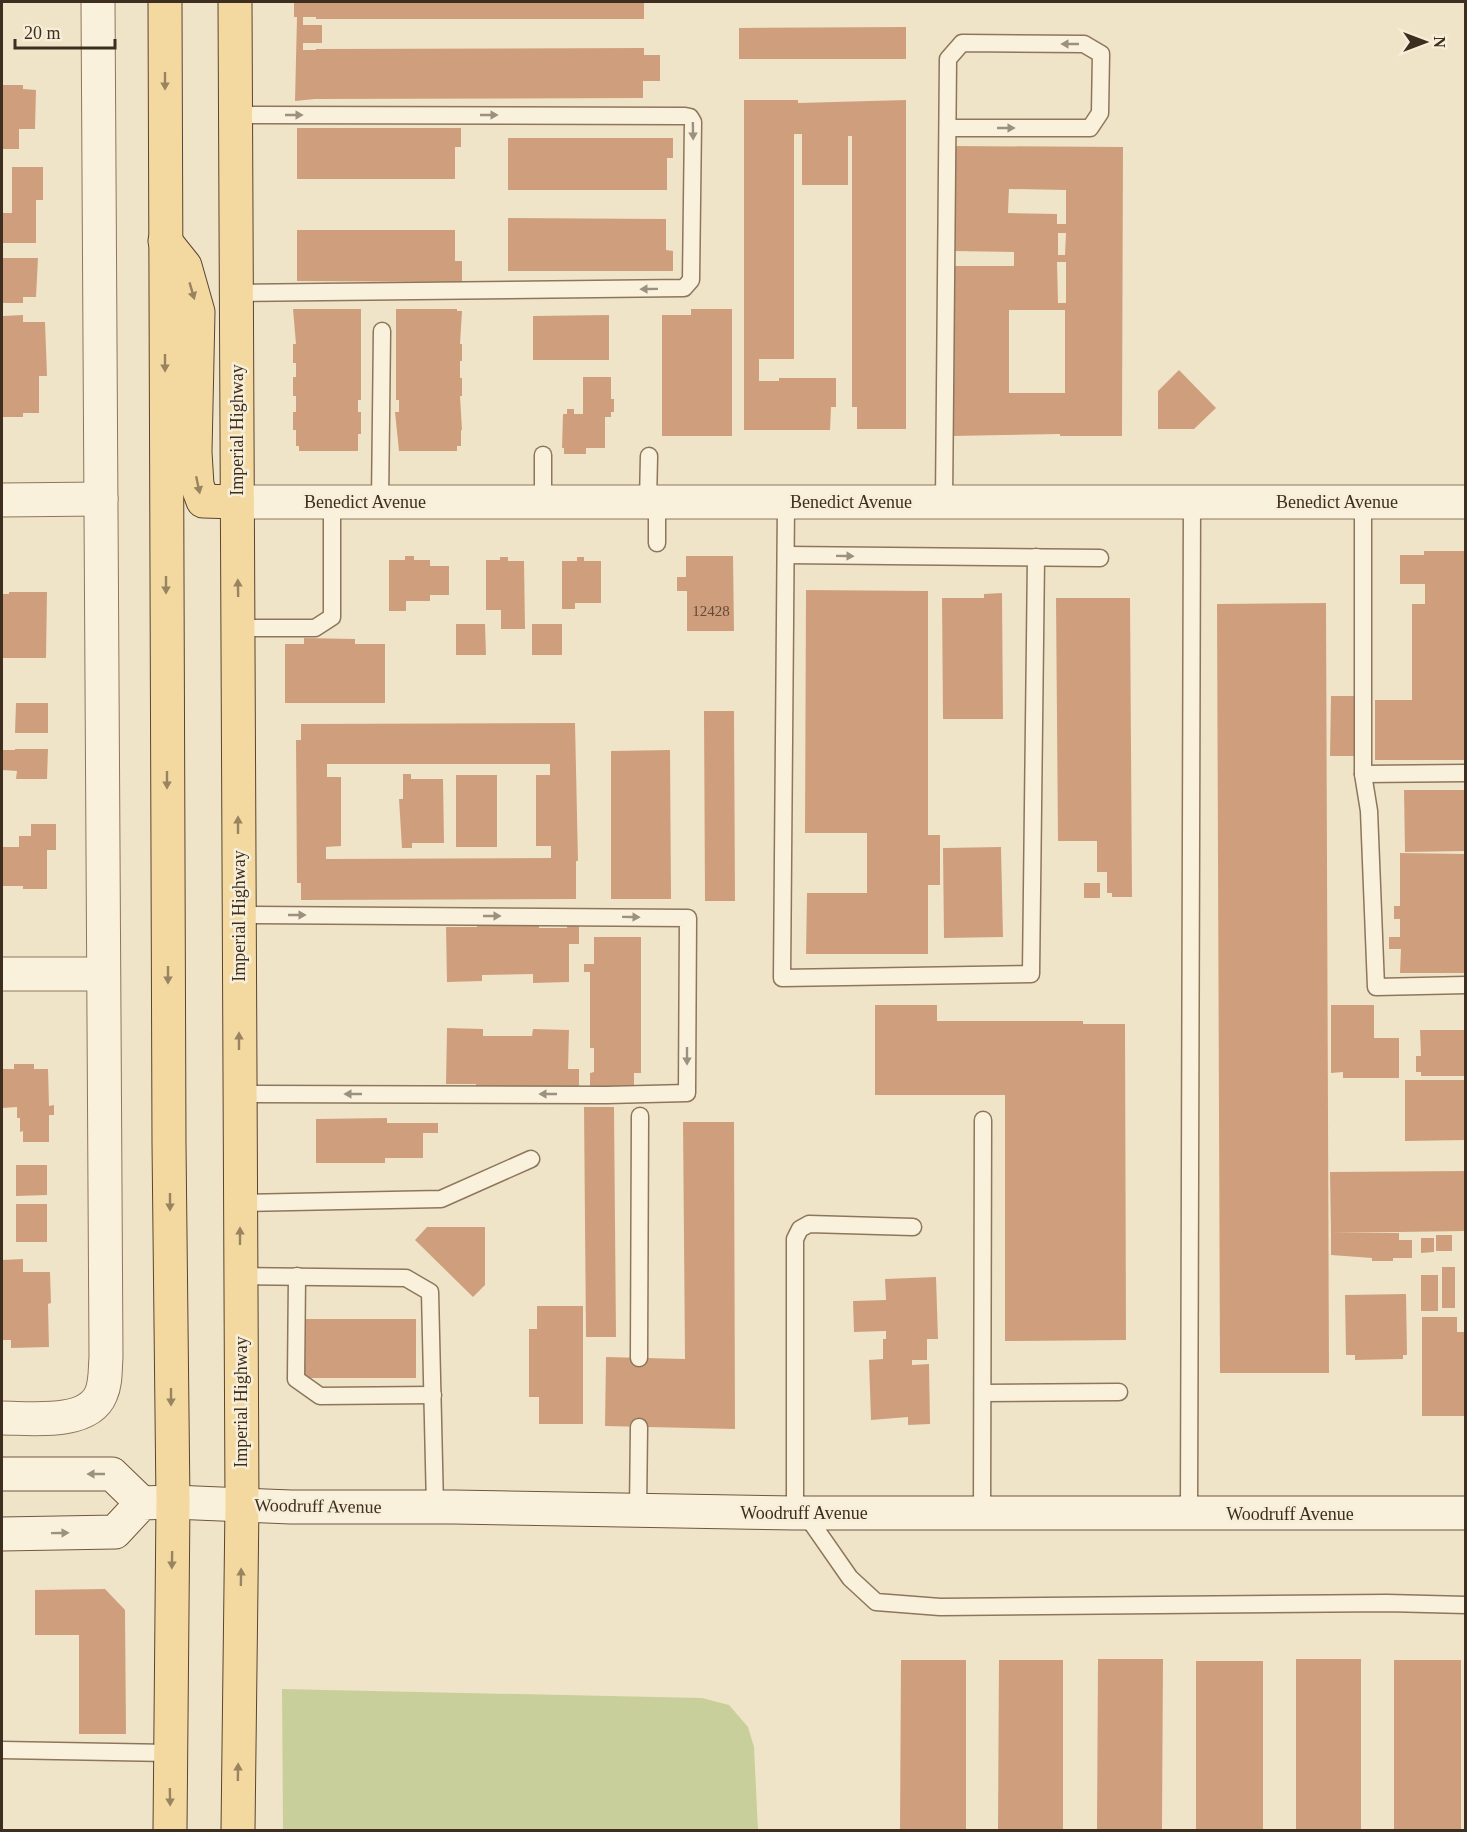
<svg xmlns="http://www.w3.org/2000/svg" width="1467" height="1832" viewBox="0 0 1467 1832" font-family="Georgia,serif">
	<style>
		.green { fill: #c9cf9b }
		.building { fill: #cf9f7d; fill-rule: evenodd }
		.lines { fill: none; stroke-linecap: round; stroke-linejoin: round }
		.lane-casing { stroke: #8d765c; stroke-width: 19 }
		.street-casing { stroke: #8d765c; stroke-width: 35 }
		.secondary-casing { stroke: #6f573f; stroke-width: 35 }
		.primary-casing { stroke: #5b4430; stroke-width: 35 }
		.lane { stroke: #faf1dc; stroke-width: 16 }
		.street { stroke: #faf1dc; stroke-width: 33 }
		.secondary { stroke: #faf1dc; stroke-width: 33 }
		.primary { stroke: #f3d9a0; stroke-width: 33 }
		.oneway { fill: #9c907e }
		.oneway2 { fill: #988460 }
		.labels { text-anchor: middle; stroke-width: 5; stroke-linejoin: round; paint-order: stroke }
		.number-label { font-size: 15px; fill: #624a37 }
		.street-label { font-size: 18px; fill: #3d2e20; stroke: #f7eed8 }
	</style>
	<rect width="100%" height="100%" fill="#f0e4c8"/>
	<polygon class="green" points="282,1689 702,1698 729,1705 748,1727 754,1747 758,1830 283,1830"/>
	<g class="building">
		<polygon points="294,2 644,2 644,19 316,19 316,17 303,17 303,25 322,25 322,43 303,43 303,50 316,50 316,49 644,48 644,55 660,55 660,81 643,81 643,98 315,99 295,101 297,17 294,17"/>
		<polygon points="906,27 906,59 739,59 739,28"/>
		<polygon points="2,85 23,85 23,89 36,90 35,129 19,129 19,149 2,149"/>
		<polygon points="744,100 798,100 798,103 906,100 906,429 857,429 857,407 852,407 852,136 848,136 848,185 802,185 802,134 794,134 794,359 759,359 759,381 779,381 779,378 836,378 836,407 831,407 830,430 744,430"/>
		<polygon points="297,128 461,128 461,147 455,147 455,179 297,179"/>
		<polygon points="508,138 673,138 673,158 667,158 667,190 508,190"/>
		<path d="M952,146L1123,147L1122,436H1060V434L952,436V266H1014V252L952,251ZM1009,189L1066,190V224H1057V214L1008,213ZM1058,233H1066L1065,255H1058ZM1057,262H1066V303H1058ZM1009,310H1065V393H1009Z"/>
		<polygon points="12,167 43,167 43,200 36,200 36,243 2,243 2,213 12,213"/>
		<polygon points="508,218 666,219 666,250 673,251 673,271 508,271"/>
		<polygon points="297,230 455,230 455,261 462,261 462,282 297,281"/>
		<polygon points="2,258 38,258 36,297 23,297 23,303 2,303"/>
		<polygon points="293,309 361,309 361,400 358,400 358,412 361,412 361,434 358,434 358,451 299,451 299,446 296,446 296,430 293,430 293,412 296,412 296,396 293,396 293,377 296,377 296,363 293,363 293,344 296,344"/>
		<polygon points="396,309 457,309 457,311 462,311 460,344 462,344 462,361 460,361 460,378 462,378 462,396 460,396 462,430 461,430 461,446 457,446 457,451 399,451 395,412 399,412 399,400 396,400"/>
		<polygon points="691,309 732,309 732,436 662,436 662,315 691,315"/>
		<polygon points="23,315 23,322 45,322 47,376 39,376 39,413 23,413 23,417 2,417 3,316"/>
		<polygon points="609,315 609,360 533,360 533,316"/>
		<polygon points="1179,370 1216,408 1194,429 1158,429 1158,391"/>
		<polygon points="583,377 611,377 611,399 614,399 614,412 611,412 611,417 605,417 605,448 586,448 586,454 564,454 564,448 562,448 563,414 567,414 567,409 574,409 574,414 583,414"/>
		<polygon points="1424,551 1466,551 1466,760 1375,760 1375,700 1412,700 1412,604 1425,604 1425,584 1400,584 1400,555 1424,555"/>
		<polygon points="405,556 414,556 414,560 430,560 430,566 449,566 449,595 430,595 430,601 406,601 406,611 389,611 389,560 405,560"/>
		<polygon points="686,556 733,556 734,631 687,631 687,591 677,591 677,577 686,577"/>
		<polygon points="500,557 508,557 508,561 524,561 525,629 501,629 501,610 486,610 486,560 500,560"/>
		<polygon points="577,557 584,557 584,561 601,561 601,603 575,603 575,609 562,609 562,561 577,561"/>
		<polygon points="806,590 928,591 928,835 940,835 940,885 928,885 928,954 806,954 807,893 867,893 867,833 805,833"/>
		<polygon points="9,592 47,592 46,658 2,658 2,594 9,594"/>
		<polygon points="1002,593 1003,719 943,719 942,598 984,598 984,594"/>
		<polygon points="1056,598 1130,598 1132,897 1112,897 1112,893 1107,893 1107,872 1097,872 1097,841 1058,841"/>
		<polygon points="1326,603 1329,1373 1220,1373 1217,604"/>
		<polygon points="456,624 485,624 486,655 456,655"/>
		<rect x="532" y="624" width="30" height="31"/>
		<polygon points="304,638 355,639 355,644 385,644 385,703 285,703 285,644 304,644"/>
		<polygon points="1331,696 1354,696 1354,756 1330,756"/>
		<polygon points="16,703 48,703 48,733 15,733"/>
		<polygon points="704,711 734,711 735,901 705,901"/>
		<path d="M575,723L578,861H576V899L301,900V883H297L296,740H301V724ZM327,764H550V775H536V846H551V858L326,859V847L341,846V777H327Z"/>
		<polygon points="15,749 48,749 47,779 16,779 17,771 2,770 2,750 15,750"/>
		<polygon points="670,750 671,899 611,899 611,751"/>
		<polygon points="403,774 411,774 411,779 443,779 444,843 412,843 412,848 402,848 399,799 403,799"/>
		<rect x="456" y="775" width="41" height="72"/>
		<polygon points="1404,790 1466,790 1466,851 1405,852"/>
		<polygon points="31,824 56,824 56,850 47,850 47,889 23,889 23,886 2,886 2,847 19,847 19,836 31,836"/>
		<polygon points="1001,847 1003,937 944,938 943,848"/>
		<polygon points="1400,853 1466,854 1466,973 1400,973 1401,949 1389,949 1389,937 1400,937 1400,919 1394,919 1394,906 1400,906"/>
		<rect x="1084" y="883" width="16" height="15"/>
		<polygon points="477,925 539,925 539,928 567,928 567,925 579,925 579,944 569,944 569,982 533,983 533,974 482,975 482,981 447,982 446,927 477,927"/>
		<polygon points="594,937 641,937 641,1073 634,1073 634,1087 590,1087 590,1073 594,1072 594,1048 590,1048 590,972 584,972 584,964 594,964"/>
		<polygon points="875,1005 937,1005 937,1021 1083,1021 1083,1024 1125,1024 1126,1340 1005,1341 1005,1095 875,1095"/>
		<polygon points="1331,1005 1374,1005 1374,1038 1399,1038 1399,1078 1343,1078 1343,1072 1331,1073"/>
		<polygon points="447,1028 483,1029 483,1036 532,1036 533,1029 569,1030 568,1069 579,1069 579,1088 476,1088 476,1084 446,1084"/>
		<polygon points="1420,1030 1466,1030 1466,1076 1421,1076 1421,1072 1416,1072 1416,1056 1421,1056"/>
		<polygon points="14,1064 34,1064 34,1069 48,1069 49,1106 54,1105 54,1115 49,1115 49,1142 23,1142 23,1131 20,1132 20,1118 17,1118 17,1107 2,1108 2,1069 14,1069"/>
		<polygon points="1405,1080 1466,1080 1466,1140 1405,1141"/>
		<polygon points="584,1107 614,1107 616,1337 586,1337"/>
		<polygon points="387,1118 387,1123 438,1123 438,1133 423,1133 423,1158 385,1158 385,1163 316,1163 316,1119"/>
		<polygon points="683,1122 734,1122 735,1429 605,1426 606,1357 685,1359"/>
		<polygon points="16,1165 47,1165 47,1195 16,1196"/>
		<polygon points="1466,1171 1466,1231 1331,1233 1330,1172"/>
		<rect x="16" y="1204" width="31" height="38"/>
		<polygon points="427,1227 485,1227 485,1285 473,1297 415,1240"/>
		<polygon points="1331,1233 1399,1233 1399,1240 1412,1240 1412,1258 1393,1258 1393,1261 1372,1261 1372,1258 1331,1255"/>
		<rect x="1436" y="1235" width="16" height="16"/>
		<polygon points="1421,1238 1434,1238 1434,1252 1421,1253"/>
		<polygon points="23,1259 23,1272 50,1272 51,1303 48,1304 49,1347 11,1348 11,1340 2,1340 2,1260"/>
		<rect x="1442" y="1267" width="13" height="41"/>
		<rect x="1421" y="1275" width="17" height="36"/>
		<polygon points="936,1277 938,1339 927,1339 927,1360 912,1360 912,1365 929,1364 930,1424 908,1425 908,1417 871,1420 869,1360 883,1359 883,1339 886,1339 886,1331 854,1332 853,1301 886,1300 885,1279"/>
		<polygon points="1406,1294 1407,1355 1403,1355 1403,1359 1355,1360 1355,1355 1346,1355 1345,1295"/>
		<polygon points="537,1306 583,1306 583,1424 539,1424 539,1397 529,1397 529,1329 537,1329"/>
		<polygon points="1422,1317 1457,1317 1457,1332 1466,1332 1466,1416 1422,1416"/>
		<rect x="305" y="1319" width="111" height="59"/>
		<polygon points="105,1589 125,1610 126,1734 79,1734 79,1635 35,1635 35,1590"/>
		<polygon points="1098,1659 1163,1659 1162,1830 1097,1830"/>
		<rect x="1296" y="1659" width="65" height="171"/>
		<polygon points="901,1660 966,1660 966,1830 900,1830"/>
		<polygon points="999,1660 1063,1660 1063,1830 998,1830"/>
		<rect x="1394" y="1660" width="67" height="170"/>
		<rect x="1196" y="1661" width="67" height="169"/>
	</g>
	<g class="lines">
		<g class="lane-casing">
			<g id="lane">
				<polyline points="236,115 685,116 690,117 693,122 691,280 684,288 236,293"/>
				<polyline points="543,455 543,502"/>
				<polyline points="380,502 382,331"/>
				<polyline points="648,502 649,456"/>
				<polyline points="657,502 657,543"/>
				<polyline points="786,502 782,978 1031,974 1036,557"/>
				<polyline points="944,502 948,59 962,43 1084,44 1101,54 1100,113 1090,128 948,128"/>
				<polyline points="1363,502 1363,774 1369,811 1376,987 1466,985"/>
				<polyline points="786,555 1100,558"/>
				<polyline points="238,628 315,628 332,617 332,502"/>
				<polyline points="1363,774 1466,773"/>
				<polyline points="239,915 688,918 687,1093 607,1095 239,1094"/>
				<polyline points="240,1203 441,1199 531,1159"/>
				<polyline points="240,1276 406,1278 430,1292 435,1507"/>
				<polyline points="297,1276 296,1379 320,1396 433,1395"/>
				<polyline points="639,1358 640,1116"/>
				<polyline points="983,1393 1119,1392"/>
				<polyline points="638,1511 639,1427"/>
				<polyline points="804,1512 850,1578 876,1602 940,1607 1387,1603 1466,1605"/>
				<polyline points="795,1513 795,1239 800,1229 809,1224 913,1227"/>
				<polyline points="982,1513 983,1120"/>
				<polyline points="1189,1514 1192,502"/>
				<polyline points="2,1750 169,1753"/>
			</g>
		</g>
		<g class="street-casing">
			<g id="street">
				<polyline points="2,500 101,499"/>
				<polyline points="237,502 1466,502"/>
				<polyline points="2,974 103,974"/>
				<path d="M2,1418C29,1418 88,1426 101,1394C106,1383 105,1369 106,1357L98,2"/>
			</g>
		</g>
		<g class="secondary-casing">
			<g id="secondary">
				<polyline points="2,1474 112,1474 142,1503"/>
				<polyline points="2,1534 115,1532 142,1503 173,1502 291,1507 454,1507 795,1513 1466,1513"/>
			</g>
		</g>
		<g class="primary-casing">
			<g id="primary">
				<polyline points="165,2 169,1144 173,1502 170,1830"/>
				<polyline points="235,2 242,1504 238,1830"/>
				<polyline points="165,241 185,266 198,312 195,452 197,485 203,501 237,502"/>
			</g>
		</g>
		<use href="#lane" class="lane"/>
		<use href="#street" class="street"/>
		<use href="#secondary" class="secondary"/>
		<use href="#primary" class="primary"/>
	</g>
	<defs><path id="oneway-solid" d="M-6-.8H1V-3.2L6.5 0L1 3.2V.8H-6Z" transform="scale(1.5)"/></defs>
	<g class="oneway">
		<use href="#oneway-solid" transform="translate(1070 44) rotate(-180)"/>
		<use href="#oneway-solid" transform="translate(294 115)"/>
		<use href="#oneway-solid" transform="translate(489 115)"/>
		<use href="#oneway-solid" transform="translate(1006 128)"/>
		<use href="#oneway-solid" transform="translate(693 131) rotate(89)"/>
		<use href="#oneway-solid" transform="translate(649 289) rotate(179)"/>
		<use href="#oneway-solid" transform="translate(845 556) rotate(1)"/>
		<use href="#oneway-solid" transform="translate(297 915)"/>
		<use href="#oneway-solid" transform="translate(492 916)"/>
		<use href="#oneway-solid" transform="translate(631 917) rotate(1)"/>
		<use href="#oneway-solid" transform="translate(687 1056) rotate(90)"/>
		<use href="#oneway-solid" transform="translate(353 1094) rotate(-180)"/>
		<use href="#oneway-solid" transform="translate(548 1094) rotate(-180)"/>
		<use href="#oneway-solid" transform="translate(96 1474) rotate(180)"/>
		<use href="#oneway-solid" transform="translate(60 1533) rotate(-1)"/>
	</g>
	<g class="oneway2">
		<use href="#oneway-solid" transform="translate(165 81) rotate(90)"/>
		<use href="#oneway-solid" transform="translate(192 291) rotate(74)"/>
		<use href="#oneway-solid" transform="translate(165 363) rotate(90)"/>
		<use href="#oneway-solid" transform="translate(198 485) rotate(78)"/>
		<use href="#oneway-solid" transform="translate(166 585) rotate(90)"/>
		<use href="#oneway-solid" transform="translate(238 588) rotate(-91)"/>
		<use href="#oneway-solid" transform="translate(167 780) rotate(90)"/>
		<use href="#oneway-solid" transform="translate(238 825) rotate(-90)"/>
		<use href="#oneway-solid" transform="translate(168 975) rotate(90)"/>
		<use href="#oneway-solid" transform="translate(239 1041) rotate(-90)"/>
		<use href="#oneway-solid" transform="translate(170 1202) rotate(90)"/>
		<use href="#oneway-solid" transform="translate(240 1236) rotate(-90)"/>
		<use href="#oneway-solid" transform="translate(171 1397) rotate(90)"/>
		<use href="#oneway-solid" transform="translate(172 1560) rotate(91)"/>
		<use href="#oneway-solid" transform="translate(241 1577) rotate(-89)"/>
		<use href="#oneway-solid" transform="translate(238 1772) rotate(-89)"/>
		<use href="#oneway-solid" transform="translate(170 1797) rotate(89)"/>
	</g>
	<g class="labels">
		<g class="number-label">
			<text x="711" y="616">12428</text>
		</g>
		<g class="street-label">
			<text transform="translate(237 430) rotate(-90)" y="6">Imperial Highway</text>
			<text x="365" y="508">Benedict Avenue</text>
			<text x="851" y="508">Benedict Avenue</text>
			<text x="1337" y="508">Benedict Avenue</text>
			<text transform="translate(239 916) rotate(-90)" y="6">Imperial Highway</text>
			<text transform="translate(241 1402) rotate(-90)" y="6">Imperial Highway</text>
			<text transform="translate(318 1506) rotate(1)" y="6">Woodruff Avenue</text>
			<text x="804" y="1519">Woodruff Avenue</text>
			<text x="1290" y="1520">Woodruff Avenue</text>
		</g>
	</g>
	<rect width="1467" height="1832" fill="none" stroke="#3d2e20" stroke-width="6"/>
	<g transform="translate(1425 42) rotate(90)" stroke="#f7eed8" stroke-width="4.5" paint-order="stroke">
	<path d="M0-4.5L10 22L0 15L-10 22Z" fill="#3d2e20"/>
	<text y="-9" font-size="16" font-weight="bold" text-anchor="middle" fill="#3d2e20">N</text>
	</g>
	<path d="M15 39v9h100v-9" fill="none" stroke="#3d2e20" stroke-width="3"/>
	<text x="24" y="39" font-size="18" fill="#3d2e20" stroke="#f7eed8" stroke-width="4.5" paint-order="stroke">20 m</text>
</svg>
